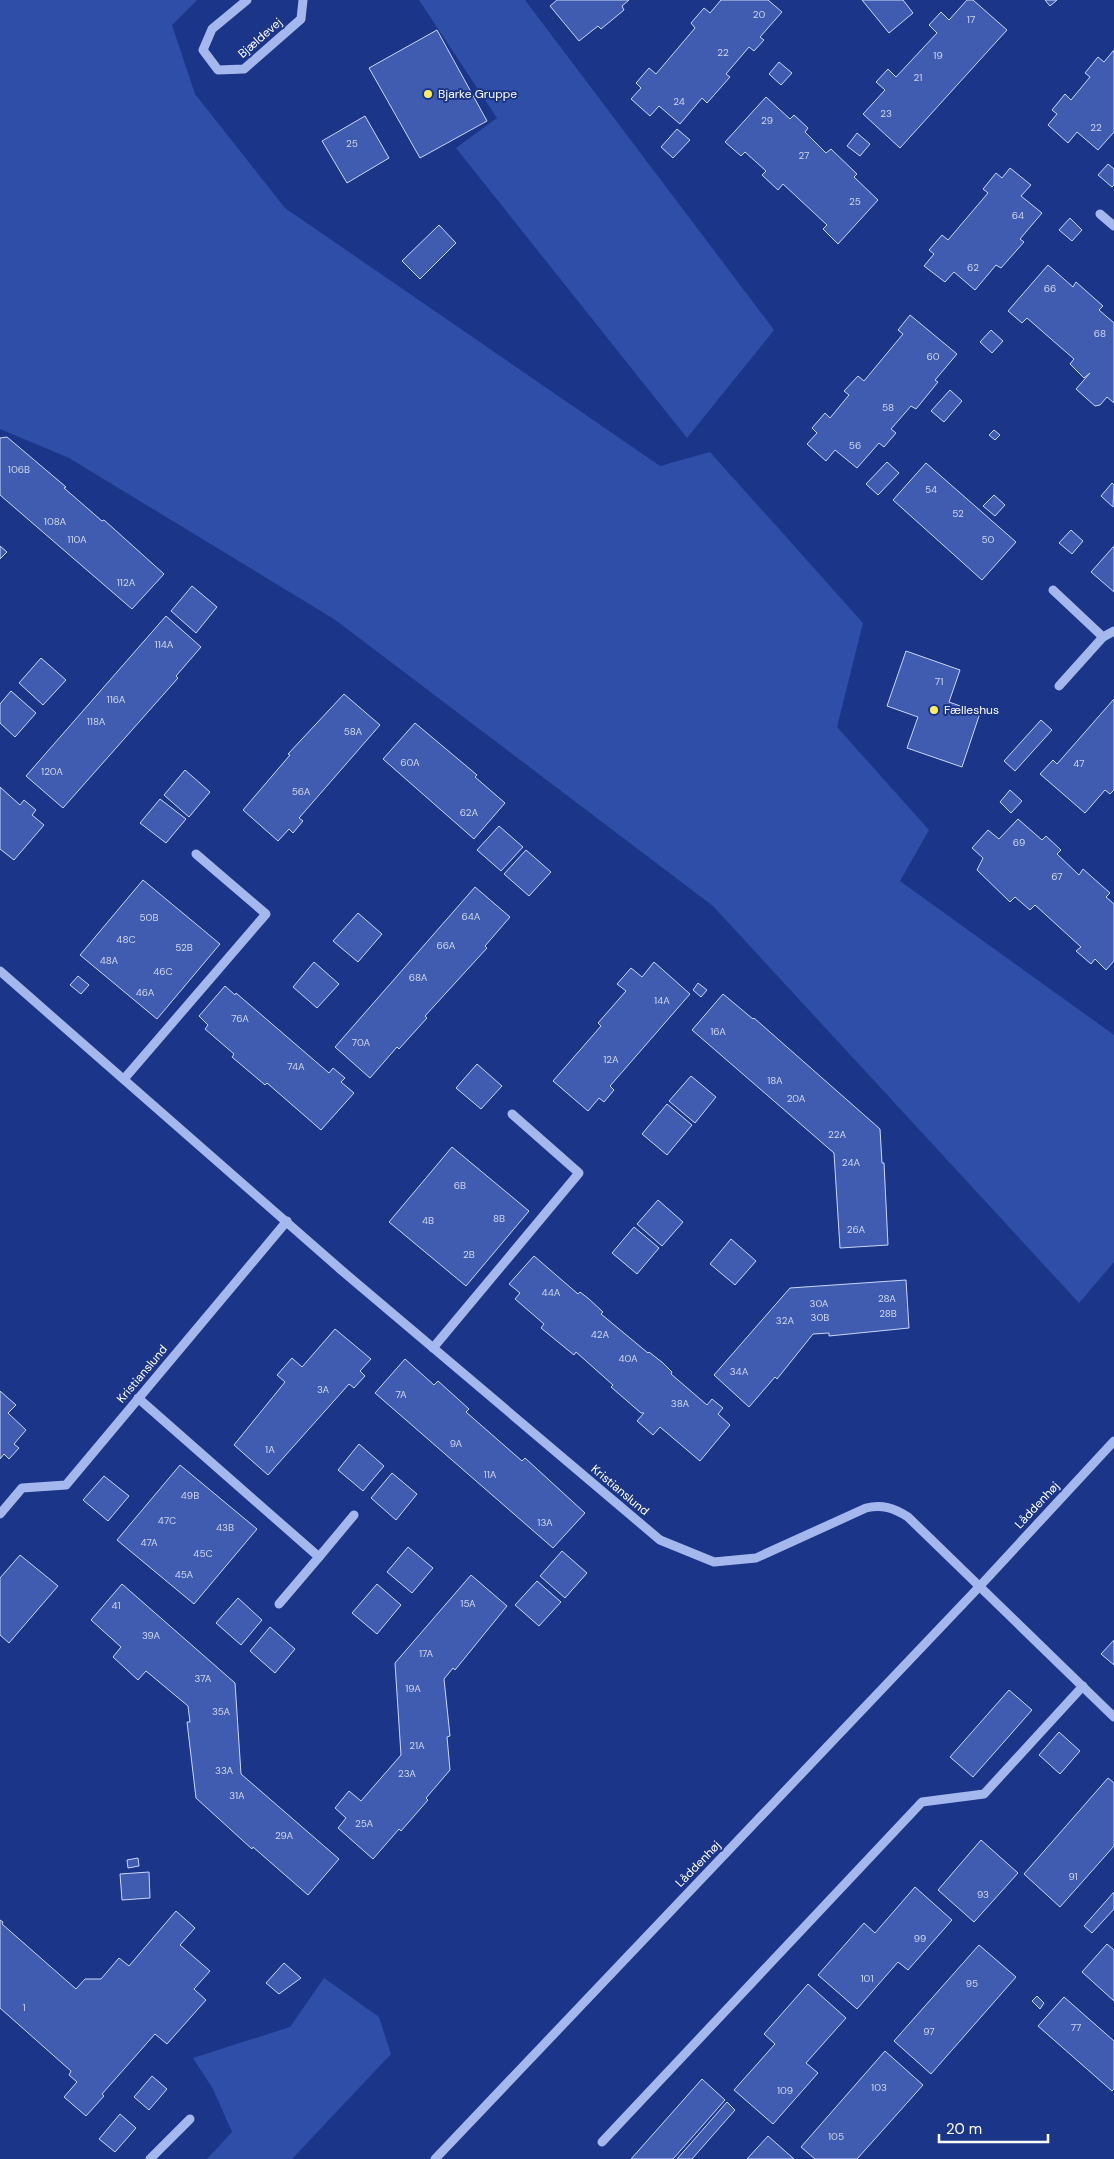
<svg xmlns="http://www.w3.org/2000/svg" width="1114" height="2159" viewBox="0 0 1114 2159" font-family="'DM Sans',sans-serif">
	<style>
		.green { fill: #2e4ea7 }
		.building { fill: #3f5cb0; stroke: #cad7f9 }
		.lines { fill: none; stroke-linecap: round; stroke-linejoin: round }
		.minor { stroke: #a5b8ed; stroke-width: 9 }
		.poi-dot { fill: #feee61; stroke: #1b3689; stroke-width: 2 }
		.labels { text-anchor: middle; stroke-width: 4; stroke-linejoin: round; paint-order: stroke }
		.number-label { font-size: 10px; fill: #cfd6eb }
		.street-label { font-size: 12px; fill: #fff; stroke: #1b3689 }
		.poi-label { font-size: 12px; fill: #fff; stroke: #1b3689; text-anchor: start }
	</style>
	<rect width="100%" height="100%" fill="#1b3689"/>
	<g class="green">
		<polygon points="0,0 197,0 172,25 195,94 285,208 660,466 710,452 863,623 837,727 929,830 900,881 1114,1035 1114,1262 1079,1303 713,906 334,619 69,458 0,429"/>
		<polygon points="419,0 525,0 774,330 687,438 456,148 497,118"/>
		<polygon points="324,1978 379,2017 391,2054 292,2159 207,2159 232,2132 213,2089 193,2058 290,2027"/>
	</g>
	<g class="building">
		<polygon points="557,0 629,0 622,6 624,10 601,29 598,26 579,41 550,6"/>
		<polygon points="721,0 768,0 782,12 760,37 764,40 754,51 749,47 726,74 730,77 707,103 702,98 680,124 659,106 650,116 631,99 641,88 636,83 649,68 656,74 695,28 691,23 704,8 710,13"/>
		<polygon points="862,0 903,0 913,13 889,33"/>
		<polygon points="967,0 973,0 1007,30 900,148 863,114 885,90 876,82 888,69 896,77 937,33 929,25 941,12 949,20"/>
		<polygon points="1045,0 1057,0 1050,6"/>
		<polygon points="437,30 487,121 420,158 369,68"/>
		<polygon points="1114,50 1114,132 1098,150 1077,132 1068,143 1048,125 1057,114 1052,110 1065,94 1071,100 1090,77 1085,73 1098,57 1104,62"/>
		<polygon points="779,62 792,73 781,85 769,74"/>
		<polygon points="766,97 790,119 794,115 808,128 805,132 826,153 831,149 857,174 854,177 878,200 838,244 823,229 827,225 783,184 778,190 762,175 766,171 745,152 741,156 725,142"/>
		<polygon points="365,116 389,158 347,183 322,141"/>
		<polygon points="677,129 690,140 673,158 661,147"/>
		<polygon points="857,133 870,144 860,156 847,146"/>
		<polygon points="1108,164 1114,169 1114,185 1112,187 1098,175"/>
		<polygon points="1010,168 1031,185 1021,196 1042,213 1020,239 1024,242 1001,268 996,265 975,290 954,272 945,282 924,266 934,254 929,250 942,235 948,240 988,193 983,189 996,173 1002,178"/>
		<polygon points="1070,218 1082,230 1072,241 1059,230"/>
		<polygon points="439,225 456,243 420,279 402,261"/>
		<polygon points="1048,265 1073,287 1076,282 1103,306 1099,310 1114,323 1114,403 1107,397 1100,405 1095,406 1076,389 1090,373 1084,378 1070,364 1074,359 1027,318 1022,323 1008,311"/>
		<polygon points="910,315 957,354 935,380 938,382 916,409 911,406 891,429 896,433 884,447 879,443 857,468 835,450 826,461 807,444 817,433 812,428 825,413 830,418 849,395 844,391 858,376 864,381 903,334 898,330"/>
		<polygon points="991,330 1003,341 992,353 980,342"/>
		<polygon points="950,390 962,401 944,422 931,411"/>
		<polygon points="994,430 1000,435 995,440 989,435"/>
		<polygon points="7,437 66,487 64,488 102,521 104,520 164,574 132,609 0,495 0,438"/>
		<polygon points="887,462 899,473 878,495 866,484"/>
		<polygon points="926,463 1016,542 982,580 893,500"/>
		<polygon points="1112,483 1114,485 1113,507 1101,496"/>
		<polygon points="994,495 1005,505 995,516 983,506"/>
		<polygon points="1071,530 1083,541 1072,554 1059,543"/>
		<polygon points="0,546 7,552 0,559"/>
		<polygon points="1114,546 1114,592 1091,572"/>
		<polygon points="192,586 217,607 196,633 171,611"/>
		<polygon points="166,616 201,647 176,676 178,678 63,808 26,776"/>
		<polygon points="906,651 960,670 949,702 980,713 962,767 907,748 918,717 887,706"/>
		<polygon points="41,658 66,680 43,705 19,683"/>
		<polygon points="11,691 36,713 15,737 0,723 0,704"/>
		<polygon points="344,694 380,725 299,818 303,821 293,833 289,829 278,841 243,810 290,755 288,754"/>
		<polygon points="1114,699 1114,790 1110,794 1105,790 1085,813 1040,774 1053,760 1057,764"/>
		<polygon points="1041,720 1052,730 1015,771 1004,761"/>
		<polygon points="415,723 477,775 475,777 505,803 474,839 383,759"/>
		<polygon points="185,770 210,792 189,817 164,795"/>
		<polygon points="0,787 20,805 24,800 36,810 32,815 44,825 14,860 0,849"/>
		<polygon points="1010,790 1022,801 1011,813 1000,802"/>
		<polygon points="160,799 186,819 166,843 140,823"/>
		<polygon points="1018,819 1042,840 1046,836 1061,850 1057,854 1079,875 1083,869 1110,893 1106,897 1114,904 1114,961 1106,970 1095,959 1091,964 1076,951 1081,947 1035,905 1030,910 1015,897 1010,902 977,870 983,858 972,848 988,830 999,839"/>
		<polygon points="499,826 523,847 501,871 477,850"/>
		<polygon points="526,850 551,872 529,896 504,874"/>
		<polygon points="143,880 220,944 157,1019 80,955"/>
		<polygon points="475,887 510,917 485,946 487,948 425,1016 427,1018 399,1049 397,1047 370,1078 335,1047"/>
		<polygon points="358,913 382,934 358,962 333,941"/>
		<polygon points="314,962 339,984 317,1008 293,987"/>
		<polygon points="654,962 690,994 610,1086 614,1090 604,1102 599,1098 588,1111 553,1081 601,1026 598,1023 626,991 617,984 631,968 642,977"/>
		<polygon points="78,976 89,985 81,994 70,985"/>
		<polygon points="698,983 707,990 701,997 693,990"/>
		<polygon points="225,986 235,995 236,993 329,1073 333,1068 345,1078 341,1082 354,1093 321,1130 267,1083 265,1085 232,1057 234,1054 205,1029 208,1025 199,1016"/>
		<polygon points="723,994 753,1019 754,1018 880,1129 882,1163 884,1163 888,1245 840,1248 834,1153 692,1030"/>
		<polygon points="477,1064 502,1086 481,1109 456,1088"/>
		<polygon points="691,1076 716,1097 695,1123 669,1101"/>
		<polygon points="667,1104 692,1125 667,1155 642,1134"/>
		<polygon points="452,1147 529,1211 466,1286 389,1222"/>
		<polygon points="658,1200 683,1222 662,1246 637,1224"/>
		<polygon points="634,1227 659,1248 637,1274 612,1253"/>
		<polygon points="731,1239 756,1261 735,1285 710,1264"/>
		<polygon points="534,1256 578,1294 580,1292 589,1299 603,1312 601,1314 648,1353 649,1352 663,1363 672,1372 671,1374 707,1405 712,1399 723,1408 718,1414 730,1425 700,1461 660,1427 653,1435 637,1421 644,1413 641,1413 611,1387 613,1385 576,1352 574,1355 541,1328 544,1324 515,1299 520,1293 509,1284"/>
		<polygon points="906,1280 909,1328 829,1336 829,1333 813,1334 777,1379 775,1377 749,1407 714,1375 790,1288"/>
		<polygon points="335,1329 371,1359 360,1371 365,1376 354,1388 349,1384 268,1475 234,1445 285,1382 277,1375 292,1358 302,1367"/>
		<polygon points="405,1359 434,1385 438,1381 469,1409 466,1412 522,1461 525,1458 585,1513 553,1548 375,1393"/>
		<polygon points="0,1391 16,1405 8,1413 26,1430 14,1444 19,1448 9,1459 4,1454 0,1459"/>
		<polygon points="359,1444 384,1466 363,1491 338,1470"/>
		<polygon points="180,1465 257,1529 194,1604 117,1540"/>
		<polygon points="392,1473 417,1494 396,1520 371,1498"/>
		<polygon points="104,1476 129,1496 108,1521 83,1500"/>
		<polygon points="408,1547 433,1568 412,1593 387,1572"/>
		<polygon points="562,1551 587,1573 565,1598 540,1576"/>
		<polygon points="20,1555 58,1586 9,1643 0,1635 0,1578"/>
		<polygon points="471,1575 507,1606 455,1670 453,1668 444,1679 450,1736 447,1737 450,1770 426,1798 428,1800 401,1831 399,1829 373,1859 338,1828 346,1818 335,1808 349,1791 361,1801 401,1755 395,1663"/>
		<polygon points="537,1581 561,1602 539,1626 515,1605"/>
		<polygon points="122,1584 235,1683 241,1774 339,1859 308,1895 253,1847 252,1849 196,1798 187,1722 190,1722 188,1706 146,1671 138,1680 113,1657 121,1647 91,1620"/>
		<polygon points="377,1584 401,1605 377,1634 352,1613"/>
		<polygon points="238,1598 262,1620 241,1645 216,1623"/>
		<polygon points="270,1627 295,1649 275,1673 250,1651"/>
		<polygon points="1114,1640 1114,1665 1101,1654"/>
		<polygon points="1009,1690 1032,1710 973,1777 950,1757"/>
		<polygon points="1059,1732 1080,1751 1060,1774 1039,1755"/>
		<polygon points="1108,1778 1114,1783 1114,1846 1060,1907 1024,1874"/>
		<polygon points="981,1840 1018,1873 974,1922 938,1890"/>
		<polygon points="138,1858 139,1866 128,1868 127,1860"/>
		<polygon points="149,1872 150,1898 122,1900 120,1874"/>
		<polygon points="915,1887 952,1920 908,1970 898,1962 857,2009 818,1975 864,1923 875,1933"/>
		<polygon points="1114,1892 1114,1909 1092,1933 1084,1926"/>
		<polygon points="176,1911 195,1928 180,1945 210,1971 194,1989 206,2000 167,2044 155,2034 102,2094 104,2096 86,2116 64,2097 77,2082 69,2075 71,2071 0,2008 0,1920 3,1922 2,1924 76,1989 85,1979 101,1979 119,1958 129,1966"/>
		<polygon points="1107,1944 1114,1950 1114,2001 1082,1972"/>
		<polygon points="979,1945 1016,1977 931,2074 894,2041"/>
		<polygon points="284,1963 301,1978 279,1994 266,1983"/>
		<polygon points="808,1984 846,2018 806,2063 818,2073 773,2124 734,2090 775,2044 764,2034"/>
		<polygon points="1037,1996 1044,2003 1040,2009 1032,2001"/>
		<polygon points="1064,1997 1114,2041 1114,2089 1112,2091 1038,2026"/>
		<polygon points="885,2051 923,2085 857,2159 815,2159 801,2147"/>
		<polygon points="152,2076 167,2089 149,2110 134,2097"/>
		<polygon points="702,2079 725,2100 673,2159 631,2159"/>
		<polygon points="727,2102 735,2110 692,2159 677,2159"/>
		<polygon points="120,2114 136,2128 115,2152 99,2139"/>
		<polygon points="768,2136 794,2159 747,2159"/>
	</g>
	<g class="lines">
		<g class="minor">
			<polyline points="247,0 212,29 203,50 218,70 244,69 301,19 303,0"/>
			<polyline points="1100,214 1114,226"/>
			<polyline points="1053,590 1103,637 1114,631"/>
			<polyline points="1059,686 1103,637"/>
			<path d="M0,971L340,1269L660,1540L714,1562L756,1558L866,1508C882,1504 894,1508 908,1517L1114,1717"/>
			<polyline points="124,1079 266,914 196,854"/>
			<polyline points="433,1348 579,1173 512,1114"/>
			<polyline points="138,1398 319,1557 354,1515"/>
			<polyline points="0,1514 22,1488 66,1485 287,1221"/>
			<polyline points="279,1604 319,1557"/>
			<polyline points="602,2142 922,1802 984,1794 1083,1686"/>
			<polyline points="150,2159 190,2119"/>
			<polyline points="435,2159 979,1587 1114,1441"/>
		</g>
	</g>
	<g class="poi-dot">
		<circle cx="428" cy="94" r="5"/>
		<circle cx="934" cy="710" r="5"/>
	</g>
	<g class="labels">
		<g class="number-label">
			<text x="759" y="18">20</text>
			<text x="971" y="23">17</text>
			<text x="723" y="56">22</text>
			<text x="938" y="59">19</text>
			<text x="918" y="81">21</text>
			<text x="679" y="105">24</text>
			<text x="886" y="117">23</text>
			<text x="767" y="124">29</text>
			<text x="1096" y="131">22</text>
			<text x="352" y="147">25</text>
			<text x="804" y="159">27</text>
			<text x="855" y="205">25</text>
			<text x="1018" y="219">64</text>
			<text x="973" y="271">62</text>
			<text x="1050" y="292">66</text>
			<text x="1100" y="337">68</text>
			<text x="933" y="360">60</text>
			<text x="888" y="411">58</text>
			<text x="855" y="449">56</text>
			<text x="19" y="473">106B</text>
			<text x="931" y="493">54</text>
			<text x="958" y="517">52</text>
			<text x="55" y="525">108A</text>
			<text x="77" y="543">110A</text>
			<text x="988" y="543">50</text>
			<text x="126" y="586">112A</text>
			<text x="164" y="648">114A</text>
			<text x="939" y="685">71</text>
			<text x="116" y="703">116A</text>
			<text x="96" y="725">118A</text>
			<text x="353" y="735">58A</text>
			<text x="410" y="766">60A</text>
			<text x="1079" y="767">47</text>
			<text x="52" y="775">120A</text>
			<text x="301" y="795">56A</text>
			<text x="469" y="816">62A</text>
			<text x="1019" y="846">69</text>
			<text x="1057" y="880">67</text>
			<text x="471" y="920">64A</text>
			<text x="149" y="921">50B</text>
			<text x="126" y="943">48C</text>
			<text x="446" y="949">66A</text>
			<text x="184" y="951">52B</text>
			<text x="109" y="964">48A</text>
			<text x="163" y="975">46C</text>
			<text x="418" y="981">68A</text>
			<text x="145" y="996">46A</text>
			<text x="662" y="1004">14A</text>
			<text x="240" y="1022">76A</text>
			<text x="718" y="1035">16A</text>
			<text x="361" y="1046">70A</text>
			<text x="611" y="1063">12A</text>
			<text x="296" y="1070">74A</text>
			<text x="775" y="1084">18A</text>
			<text x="796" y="1102">20A</text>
			<text x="837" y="1138">22A</text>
			<text x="851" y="1166">24A</text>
			<text x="460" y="1189">6B</text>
			<text x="499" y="1222">8B</text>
			<text x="428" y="1224">4B</text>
			<text x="856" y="1233">26A</text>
			<text x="469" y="1258">2B</text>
			<text x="551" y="1296">44A</text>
			<text x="887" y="1302">28A</text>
			<text x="819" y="1307">30A</text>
			<text x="888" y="1317">28B</text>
			<text x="820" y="1321">30B</text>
			<text x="785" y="1324">32A</text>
			<text x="600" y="1338">42A</text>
			<text x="628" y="1362">40A</text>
			<text x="739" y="1375">34A</text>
			<text x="323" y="1393">3A</text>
			<text x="401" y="1398">7A</text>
			<text x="680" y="1407">38A</text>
			<text x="456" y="1447">9A</text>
			<text x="270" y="1453">1A</text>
			<text x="490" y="1478">11A</text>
			<text x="190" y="1499">49B</text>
			<text x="167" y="1524">47C</text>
			<text x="545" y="1526">13A</text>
			<text x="225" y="1531">43B</text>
			<text x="149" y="1546">47A</text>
			<text x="203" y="1557">45C</text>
			<text x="184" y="1578">45A</text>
			<text x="468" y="1607">15A</text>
			<text x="116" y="1609">41</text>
			<text x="151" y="1639">39A</text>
			<text x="426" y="1657">17A</text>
			<text x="203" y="1682">37A</text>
			<text x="413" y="1692">19A</text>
			<text x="221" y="1715">35A</text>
			<text x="417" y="1749">21A</text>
			<text x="224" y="1774">33A</text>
			<text x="407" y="1777">23A</text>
			<text x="237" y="1799">31A</text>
			<text x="364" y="1827">25A</text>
			<text x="284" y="1839">29A</text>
			<text x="1073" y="1880">91</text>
			<text x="983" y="1898">93</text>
			<text x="920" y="1942">99</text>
			<text x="867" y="1982">101</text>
			<text x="972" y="1987">95</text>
			<text x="24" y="2011">1</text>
			<text x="1076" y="2031">77</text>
			<text x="929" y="2035">97</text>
			<text x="879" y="2091">103</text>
			<text x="785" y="2094">109</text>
			<text x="836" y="2140">105</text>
		</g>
		<g class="street-label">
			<text transform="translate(260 38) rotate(-41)" y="4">Bjældevej</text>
			<text transform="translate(142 1374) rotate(-50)" y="4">Kristianslund</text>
			<text transform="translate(620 1490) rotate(40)" y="4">Kristianslund</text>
			<text transform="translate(1037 1505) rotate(-47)" y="4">Låddenhøj</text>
			<text transform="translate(698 1864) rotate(-46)" y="4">Låddenhøj</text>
		</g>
		<g class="poi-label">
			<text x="438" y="98">Bjarke Gruppe</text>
			<text x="944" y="714">Fælleshus</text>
		</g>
	</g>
	<path d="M939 2134v8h109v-8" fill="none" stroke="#ffffff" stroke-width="2.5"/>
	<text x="946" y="2134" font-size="15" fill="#ffffff" stroke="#1b3689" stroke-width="4" paint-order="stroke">20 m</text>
</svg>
